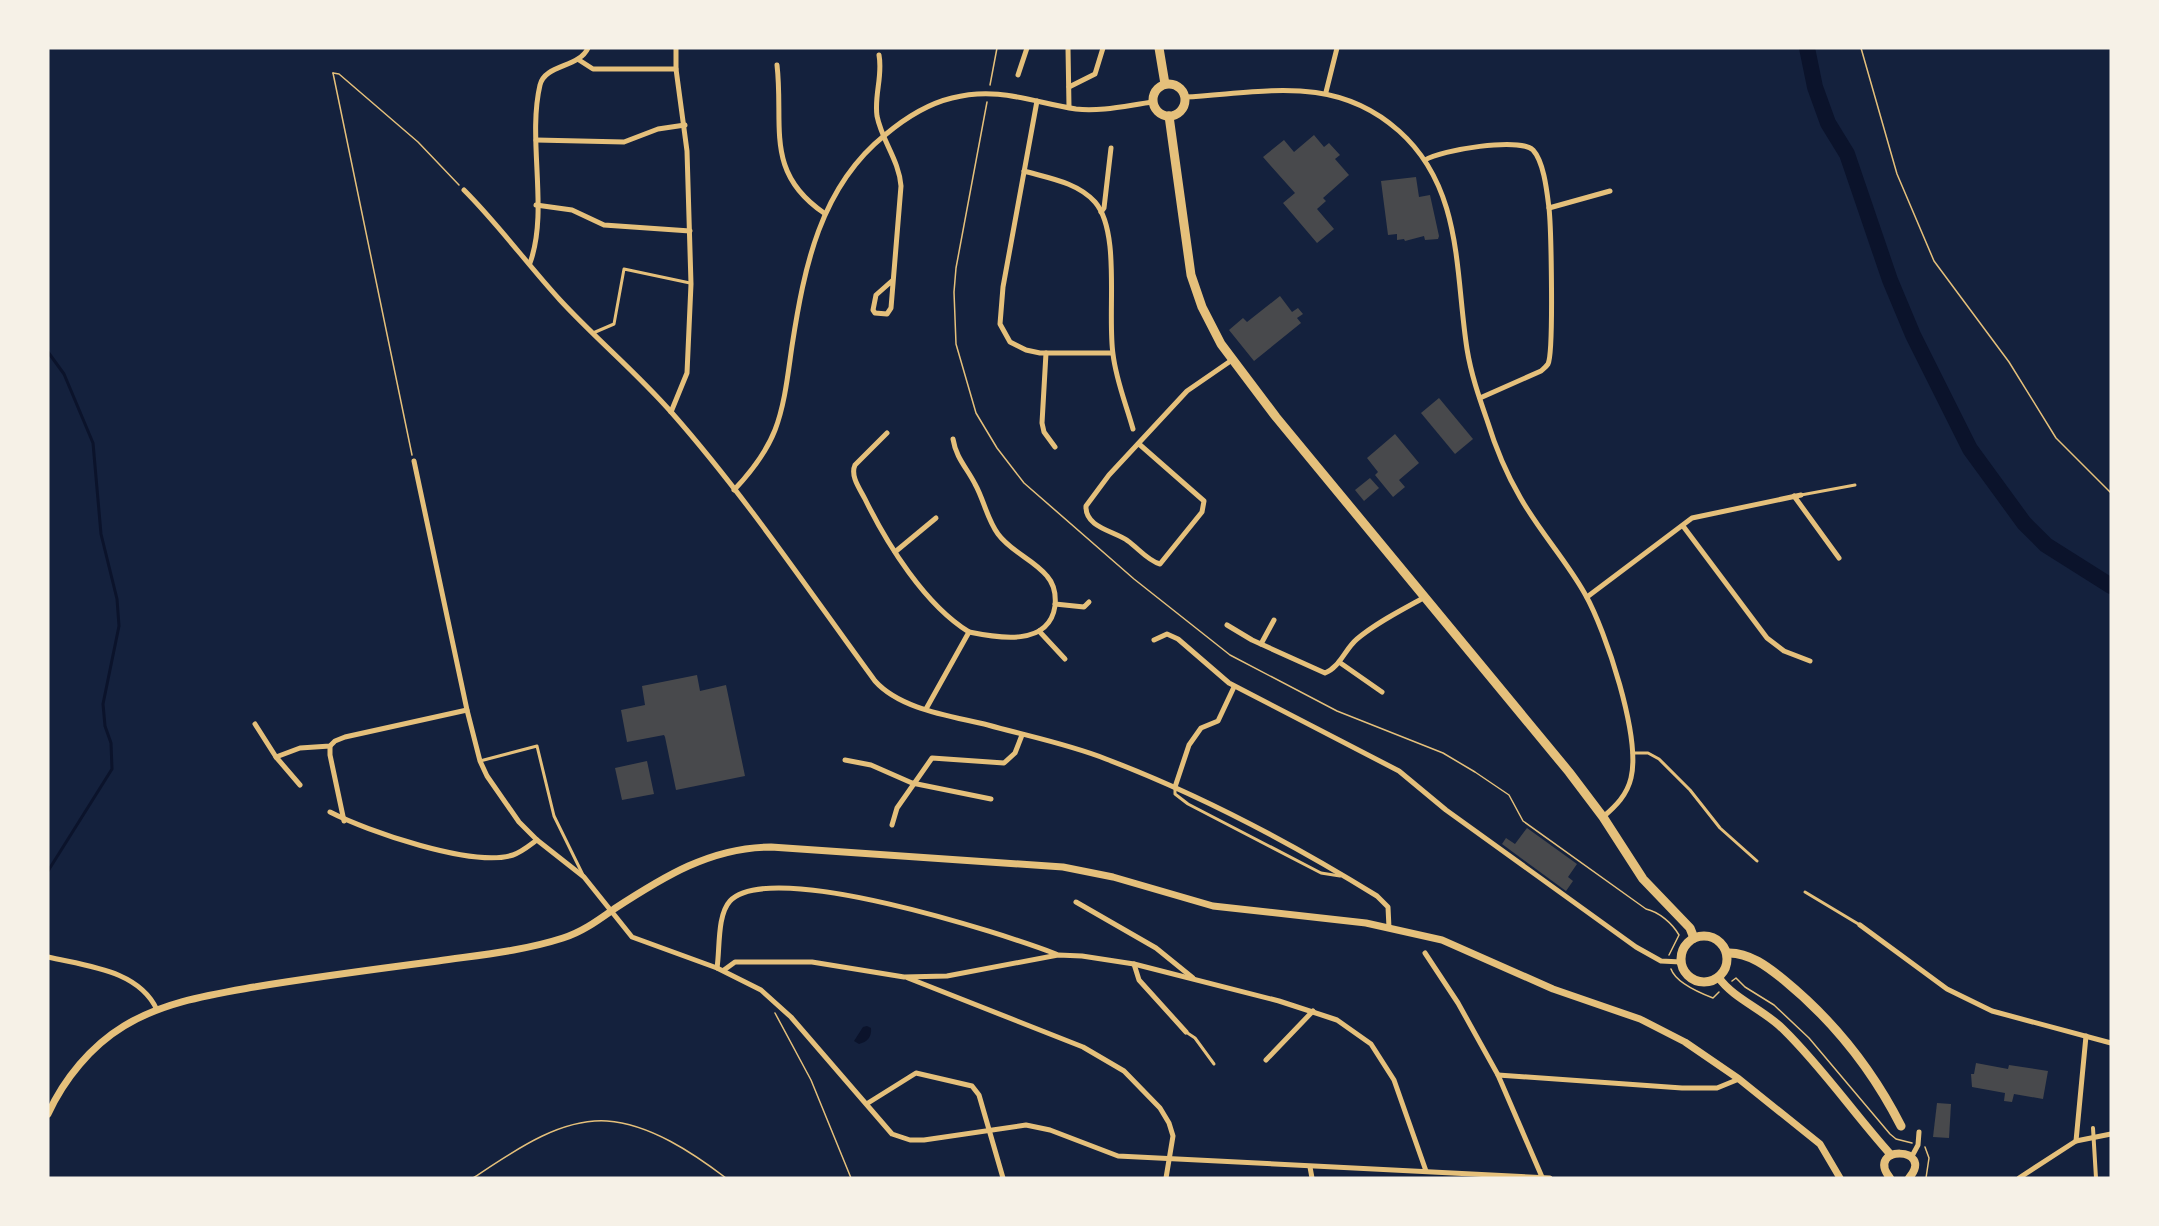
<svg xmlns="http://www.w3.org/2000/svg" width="2159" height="1226" viewBox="0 0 2159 1226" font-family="Arial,sans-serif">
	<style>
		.water { fill: #0b132b }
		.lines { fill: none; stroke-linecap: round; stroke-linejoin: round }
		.stream { stroke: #0b132b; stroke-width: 3 }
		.river { stroke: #0b132b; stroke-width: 16 }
		.building { fill: #48494c }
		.path { stroke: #e5c07b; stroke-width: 1.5 }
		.service { stroke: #e5c07b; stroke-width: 3 }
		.pedestrian { stroke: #e5c07b; stroke-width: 4 }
		.minor { stroke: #e5c07b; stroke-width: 5 }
		.tertiary { stroke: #e5c07b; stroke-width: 7 }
		.secondary { stroke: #e5c07b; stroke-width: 8 }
		.primary { stroke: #e5c07b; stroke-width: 9 }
	</style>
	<rect width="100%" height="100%" fill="#14213d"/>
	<path class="water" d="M867,1026L871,1028C872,1037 867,1042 859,1044L854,1041L863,1027Z"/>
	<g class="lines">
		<polyline class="stream" points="48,352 64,374 93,443 101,534 117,599 119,626 103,704 105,726 111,743 112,769 48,871"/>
		<polyline class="river" points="1807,48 1815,87 1828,123 1847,154 1890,280 1913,335 1970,449 2024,523 2046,545 2111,586"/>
	</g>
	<g class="building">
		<polygon points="1314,135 1324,147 1329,143 1340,155 1335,159 1349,175 1323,198 1326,201 1317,209 1334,229 1317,243 1283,203 1295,193 1263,157 1284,140 1294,152"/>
		<polygon points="1416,177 1419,197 1430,195 1439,236 1438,239 1425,240 1424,236 1405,241 1404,239 1397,240 1397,234 1388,235 1381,181"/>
		<polygon points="1280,296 1292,312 1298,308 1303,314 1297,318 1301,323 1254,361 1229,330 1243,318 1247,322"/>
		<polygon points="1439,398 1473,439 1455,454 1421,413"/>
		<polygon points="1395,434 1419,463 1399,480 1405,487 1393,497 1375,475 1378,472 1367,458"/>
		<polygon points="1370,478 1379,488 1364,501 1355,490"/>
		<polygon points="697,675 700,691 726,685 745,776 676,790 665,737 664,735 627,742 621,710 645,705 642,686"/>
		<polygon points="647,761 654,794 622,800 615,768"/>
		<polygon points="1527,828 1577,864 1568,877 1573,881 1566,891 1502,844 1506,838 1515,844"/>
		<polygon points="1976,1063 2008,1069 2009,1065 2048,1071 2043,1099 2014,1094 2012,1102 2004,1101 2005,1093 1972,1087 1971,1074 1974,1074"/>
		<polygon points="1937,1103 1951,1104 1949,1138 1933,1137"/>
	</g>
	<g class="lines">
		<g class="path">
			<polyline points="1861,48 1897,174 1934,261 2009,362 2056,438 2111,493"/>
			<polyline points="333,73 412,455"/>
			<polyline points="333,73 339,74 418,142 459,185"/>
			<polyline points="990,85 997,48"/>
			<path d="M987,102L956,268L954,292L956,344L976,413L997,448L1024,483L1134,579L1230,655L1337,711L1443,753L1475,772L1509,795L1523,821L1646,909C1659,912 1672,923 1679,935L1669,955"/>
			<path d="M1671,969C1676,983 1700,993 1713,998L1719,992"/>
			<polyline points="1732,981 1736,978 1745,987 1774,1005 1809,1038 1890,1134 1896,1139 1912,1143"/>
			<polyline points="775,1013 811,1080 851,1178"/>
			<polyline points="1925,1147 1929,1158 1926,1178"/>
			<path d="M473,1178C511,1153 559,1118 607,1121C650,1124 693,1153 726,1178"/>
		</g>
		<g class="service">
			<polyline points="593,333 614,324 624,269 690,283"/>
			<polyline points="1801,495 1855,485"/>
			<polyline points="1632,753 1648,753 1659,759 1690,790 1720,828 1757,861"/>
			<polyline points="480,761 537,746 554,816 583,875"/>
			<polyline points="1175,789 1175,794 1188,804 1321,873 1340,876"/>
			<polyline points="1805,892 1860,925"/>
			<polyline points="1186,1032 1195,1038 1214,1064"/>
		</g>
		<polyline class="pedestrian" points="2093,1128 2096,1178"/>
		<g class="minor">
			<polyline points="1068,48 1069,107"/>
			<path d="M879,55C883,76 874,95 877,116C882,141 899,160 901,186L891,308L887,314L875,313L873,310L876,295L893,280"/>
			<polyline points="579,60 593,69 676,69"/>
			<path d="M777,65C784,126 764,172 824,213"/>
			<polyline points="1018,75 1027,48"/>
			<polyline points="1069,87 1095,74 1103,48"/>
			<polyline points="1326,92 1337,48"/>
			<path d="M1185,97C1263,93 1334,73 1399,131C1463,188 1455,272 1467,349C1471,374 1479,397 1487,420C1495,446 1506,473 1520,497C1539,531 1566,560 1585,594C1606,631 1641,737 1631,778C1627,795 1616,806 1603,817"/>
			<polyline points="1037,101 1003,287 1000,324 1010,342 1026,350 1040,353 1112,353"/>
			<polyline points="536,140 624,142 658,129 685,125"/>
			<path d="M1425,160C1441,150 1519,137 1533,150C1544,162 1547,192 1549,208C1551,227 1554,352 1548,364C1546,367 1543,369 1541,371L1480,398"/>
			<path d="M1024,171C1048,178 1077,182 1095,202C1121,232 1107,314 1113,354C1116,380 1126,404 1133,429"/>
			<path d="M464,190C499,225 527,264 560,300C596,339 637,373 672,413C746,497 809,591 875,681C901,710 952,716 988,725C1027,736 1068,744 1106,759C1201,795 1291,843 1377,896L1388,907L1389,928"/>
			<polyline points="536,205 572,210 604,225 690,231"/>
			<polyline points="1549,208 1610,191"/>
			<polyline points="1101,212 1104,208 1111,148"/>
			<path d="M530,263C549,211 527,140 540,85C545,64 579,68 588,48"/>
			<polyline points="1046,353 1042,423 1044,432 1055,447"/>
			<polyline points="671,412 687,373 691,284 687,151 676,69 676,48"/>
			<path d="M887,433L855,465C850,476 860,489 865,499C887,544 925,605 969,632L926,709"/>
			<path d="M953,439C956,458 967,468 975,484C984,500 987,519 998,534C1011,552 1033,559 1047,576C1054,584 1056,596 1055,606C1049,647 998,638 969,632"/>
			<path d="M1139,444L1204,501L1202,512L1160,564C1148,561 1138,548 1128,541C1115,531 1085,528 1086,506L1109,475L1187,391L1232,360"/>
			<polyline points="414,461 467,710 480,761 487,776 519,822 537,840 584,877 632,937 717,968 761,990 791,1017 892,1134 910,1140 924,1140 1026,1125 1050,1130 1118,1156 1550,1178"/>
			<path d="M734,490C751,472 766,453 775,430C785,404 788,373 792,346C804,268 820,187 885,135C904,119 927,104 952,98C998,86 1031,102 1076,109C1101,112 1129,105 1153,102"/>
			<polyline points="1794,496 1839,558"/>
			<polyline points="1683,526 1767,638 1784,651 1810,661"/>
			<polyline points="895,552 936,518"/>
			<polyline points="1587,597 1692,518 1801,495"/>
			<polyline points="1055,604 1084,607 1089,602"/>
			<path d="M1227,625L1252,640L1325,673C1340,667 1345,649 1357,639C1377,622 1402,610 1425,597"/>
			<polyline points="1039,631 1065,659"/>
			<polyline points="1154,640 1167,634 1178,639 1229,683 1399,771 1446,810 1636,947 1661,961 1681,962"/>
			<polyline points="1261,644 1274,620"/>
			<polyline points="1339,662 1382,692"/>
			<polyline points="255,724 276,757 300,785"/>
			<polyline points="330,746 330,755 344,821"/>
			<polyline points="276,757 300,748 330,746 335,741 345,737 467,710"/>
			<polyline points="845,760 871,765 912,783 991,799"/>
			<polyline points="1175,787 1189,745 1201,728 1218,721 1234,687"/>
			<path d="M330,812C367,831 473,868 513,855C522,852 530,845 537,840"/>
			<polyline points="892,825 897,808 932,758 1004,763 1015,753 1022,735"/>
			<polyline points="1076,902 1156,948 1193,978"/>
			<polyline points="1860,925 1947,989 1992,1011 2111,1043"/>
			<polyline points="1425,953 1458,1003 1498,1075 1542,1177"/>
			<path d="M48,957C86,966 139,970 157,1010"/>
			<polyline points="1134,964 1139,980 1186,1032"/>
			<path d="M717,968C720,949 717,915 730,901C770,858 1004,934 1056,954"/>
			<polyline points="724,970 735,962 812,962 904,977 947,976 1058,955 1082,956 1134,964 1279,1001 1337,1020 1371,1044 1394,1080 1426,1171"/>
			<polyline points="908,978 1083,1047 1124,1071 1160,1108 1169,1123 1173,1136 1166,1178"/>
			<polyline points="1266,1060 1313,1011"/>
			<polyline points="1498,1075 1682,1088 1717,1088 1739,1079"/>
			<polyline points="868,1103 916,1073 972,1086 979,1095 1003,1178"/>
			<polyline points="2076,1141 2086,1036"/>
			<polyline points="1911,1158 1918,1145 1919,1132"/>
			<polyline points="1310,1167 1312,1178"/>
			<polyline points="2019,1178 2076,1141 2111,1134"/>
		</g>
		<path class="tertiary" d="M48,1114C64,1079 91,1046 124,1026C163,1002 209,995 254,987C315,977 376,969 438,961C479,955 523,951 563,938C582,932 597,921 614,909C663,877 711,847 771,847L1063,867L1113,877L1213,906L1366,923L1442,940L1553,989L1640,1019L1685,1042L1739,1079L1820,1144L1840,1178"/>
		<g class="secondary">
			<path d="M1719,978C1733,998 1764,1010 1783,1029C1823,1068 1854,1114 1891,1155"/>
			<path d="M1890,1178C1864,1145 1936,1146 1909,1178"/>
		</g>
		<g class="primary">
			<polyline points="1159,48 1165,84"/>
			<circle cx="1169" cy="100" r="16"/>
			<polyline points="1169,116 1191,275 1202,307 1221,344 1276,417 1569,772 1603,817 1643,879 1690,928 1694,938"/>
			<circle cx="1704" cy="959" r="23"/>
			<path d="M1727,953C1749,952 1768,967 1784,980C1834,1021 1872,1069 1901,1126"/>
		</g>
	</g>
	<rect width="2159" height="1226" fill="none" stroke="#f6f1e7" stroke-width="99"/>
</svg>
